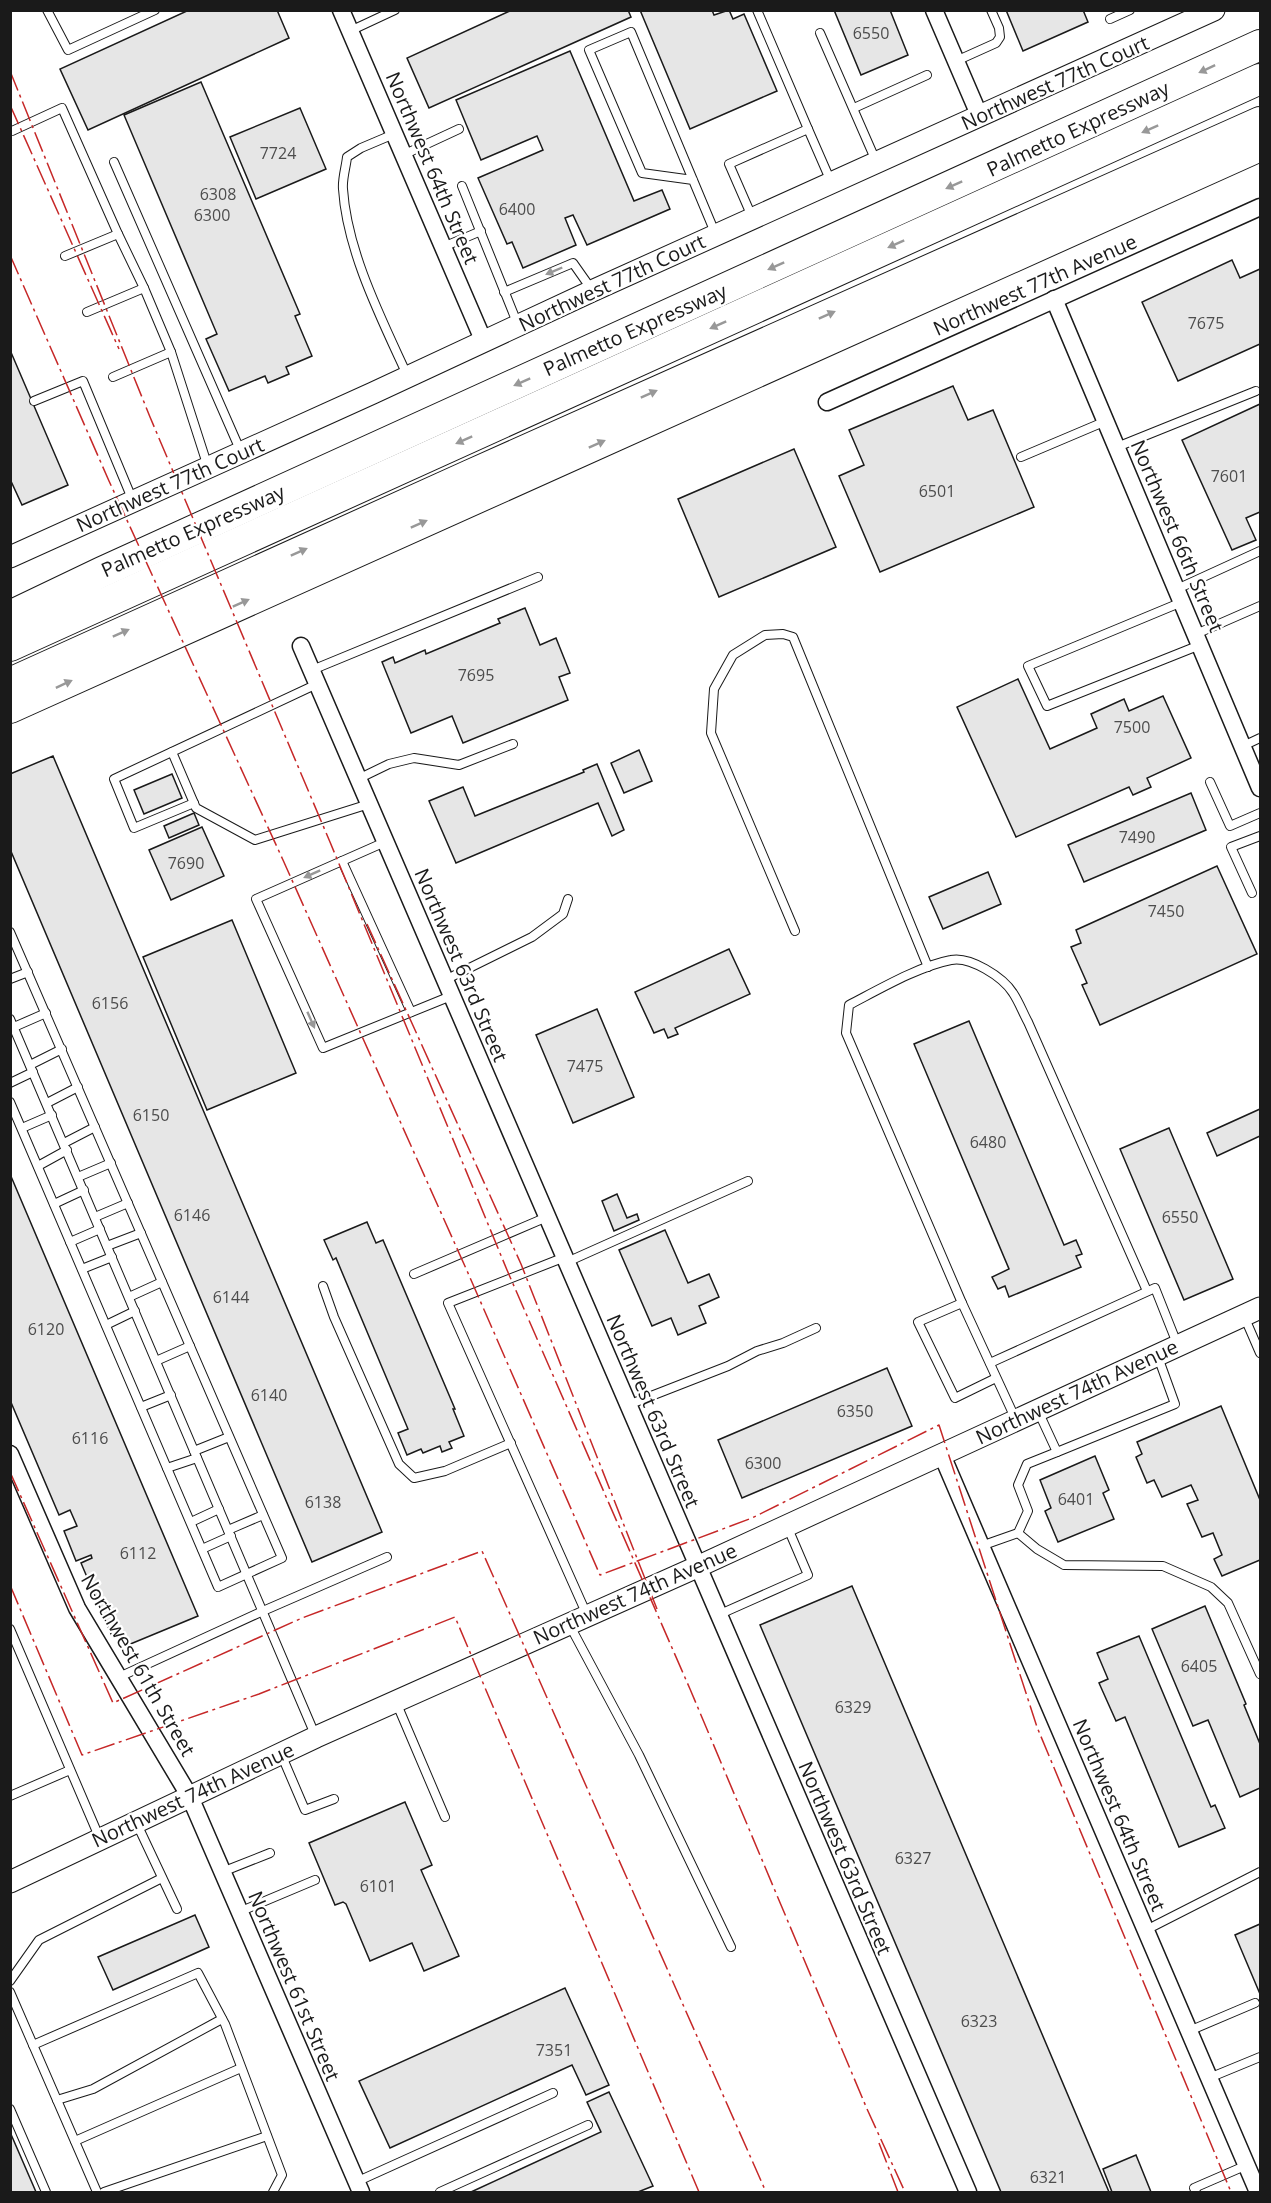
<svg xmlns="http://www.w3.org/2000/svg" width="1271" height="2203" viewBox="0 0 1271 2203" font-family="'Open Sans',sans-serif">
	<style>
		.building { fill: #e6e6e6; stroke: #1a1a1a; stroke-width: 1.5 }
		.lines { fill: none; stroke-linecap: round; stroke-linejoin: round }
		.service-casing { stroke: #1a1a1a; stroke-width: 10 }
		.minor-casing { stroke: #1a1a1a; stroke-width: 19 }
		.tertiary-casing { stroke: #1a1a1a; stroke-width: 23 }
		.motorway-casing { stroke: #1a1a1a; stroke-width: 32 }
		.service { stroke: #fff; stroke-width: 8 }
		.minor { stroke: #fff; stroke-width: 16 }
		.tertiary { stroke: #fff; stroke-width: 21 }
		.motorway { stroke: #fff; stroke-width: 30 }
		.power { stroke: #c62828; stroke-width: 1.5; stroke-dasharray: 21 4.5 3 4.5; stroke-linecap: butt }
		.oneway { fill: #989898 }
		.labels { text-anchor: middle; stroke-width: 4.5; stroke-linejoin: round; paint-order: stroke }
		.number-label { font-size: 16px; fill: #4d4d4d }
		.street-label { font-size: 20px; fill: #1a1a1a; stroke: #fff }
	</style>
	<rect width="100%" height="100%" fill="#fff"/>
	<g class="building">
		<polygon points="189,10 277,10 289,38 88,130 60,69"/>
		<polygon points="512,10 628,10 631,17 429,108 407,58"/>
		<polygon points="640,10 712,10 714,15 729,10 733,19 744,14 777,91 690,129"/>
		<polygon points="834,10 890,10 908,55 861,75"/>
		<polygon points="1006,10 1083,10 1088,22 1023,51"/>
		<polygon points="570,51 634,201 662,190 670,209 587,245 573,215 565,218 576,245 523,268 512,242 507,244 478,178 543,150 537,136 481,160 456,100"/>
		<polygon points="201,82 300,314 295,316 312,356 286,367 289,374 268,383 265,376 229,391 206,339 217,334 124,115"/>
		<polygon points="300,108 326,169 256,199 230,137"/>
		<polygon points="1232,260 1240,278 1260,269 1260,344 1178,381 1142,302"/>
		<polygon points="10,350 68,485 22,505 10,479"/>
		<polygon points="953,386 968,420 993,410 1034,507 880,572 839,476 864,465 849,430"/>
		<polygon points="1260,404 1260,512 1246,518 1256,540 1232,550 1182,440"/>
		<polygon points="794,449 836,547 719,597 678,499"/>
		<polygon points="525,608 540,645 556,638 570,673 559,677 568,700 463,743 452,716 411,733 382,662 393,657 395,663 425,650 426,654 500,623 498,619"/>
		<polygon points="1018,679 1050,749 1097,728 1091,714 1124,699 1129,711 1163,696 1191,758 1147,778 1151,787 1133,795 1129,787 1016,837 957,707"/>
		<polygon points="639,750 652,781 624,793 611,763"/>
		<polygon points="53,756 382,1532 312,1562 10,849 10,774"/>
		<polygon points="597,764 624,830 612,836 598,803 456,863 429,801 463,787 475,816 584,772 583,770"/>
		<polygon points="172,774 182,798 144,814 134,790"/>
		<polygon points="1191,793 1206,830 1084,882 1068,845"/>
		<polygon points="194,813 199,825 169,838 164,826"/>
		<polygon points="202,827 224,876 171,900 149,850"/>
		<polygon points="1217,866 1257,954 1100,1025 1082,985 1087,983 1071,947 1081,943 1076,930"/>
		<polygon points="988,872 1001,904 943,929 929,897"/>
		<polygon points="232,920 296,1073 207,1110 143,957"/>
		<polygon points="729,949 750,994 675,1028 678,1034 668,1038 664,1029 654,1033 635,992"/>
		<polygon points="597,1009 634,1097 573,1123 536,1035"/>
		<polygon points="969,1021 1064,1245 1076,1240 1082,1254 1076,1256 1081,1267 1009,1297 1005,1286 998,1289 992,1277 1009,1269 914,1044"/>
		<polygon points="1260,1109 1260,1136 1217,1156 1207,1133"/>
		<polygon points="1169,1128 1233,1279 1184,1300 1120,1149"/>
		<polygon points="10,1174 198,1616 128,1645 122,1632 112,1636 81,1563 92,1558 91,1555 76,1561 64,1531 77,1526 70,1510 59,1515 10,1400"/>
		<polygon points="617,1194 627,1218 637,1214 639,1220 614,1231 602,1201"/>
		<polygon points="367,1222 376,1243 383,1240 455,1409 453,1409 464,1436 449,1442 452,1448 442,1452 440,1446 423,1453 421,1449 407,1455 398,1433 408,1429 336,1258 333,1260 324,1240"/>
		<polygon points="665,1230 688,1283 709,1274 719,1297 699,1306 706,1323 678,1335 671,1318 652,1326 619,1250"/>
		<polygon points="887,1368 912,1426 742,1498 718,1440"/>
		<polygon points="1221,1406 1260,1500 1260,1560 1222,1576 1214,1559 1222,1555 1213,1533 1202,1537 1187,1504 1198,1500 1191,1485 1162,1497 1154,1480 1147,1483 1136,1457 1142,1454 1137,1442"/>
		<polygon points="1095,1456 1109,1490 1103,1493 1114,1519 1058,1542 1045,1511 1051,1508 1040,1480"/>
		<polygon points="852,1586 1109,2192 1001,2192 760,1625"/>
		<polygon points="1205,1606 1246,1704 1244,1705 1260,1744 1260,1788 1240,1797 1208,1720 1193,1726 1152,1629"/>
		<polygon points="1139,1636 1211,1807 1215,1805 1225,1828 1179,1847 1125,1717 1116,1721 1099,1683 1108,1679 1097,1653"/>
		<polygon points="405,1802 432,1865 421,1870 459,1956 424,1971 412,1943 370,1961 346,1904 343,1902 335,1905 309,1843"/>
		<polygon points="195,1915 209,1947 113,1990 98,1957"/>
		<polygon points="1260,1924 1260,1994 1235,1935"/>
		<polygon points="565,1988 609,2085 586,2095 572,2065 390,2148 359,2081"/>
		<polygon points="609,2092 653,2186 638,2192 471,2192 601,2132 587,2102"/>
		<polygon points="10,2132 36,2192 10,2192"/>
		<polygon points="1136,2155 1151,2192 1112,2192 1103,2169"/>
	</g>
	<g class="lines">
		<g class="service-casing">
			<g id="service">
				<polyline points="47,10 68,50 155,10"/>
				<polyline points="757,10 808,129"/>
				<polyline points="1110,19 1130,10"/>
				<polyline points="350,31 395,10"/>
				<polyline points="820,33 876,161"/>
				<polyline points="956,61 996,43 1000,37 999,28 991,10"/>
				<polyline points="854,108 927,75"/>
				<polyline points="12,131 62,108 118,234"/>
				<path d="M394,134L361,148L347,157C346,167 342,179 343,189C347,252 382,320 408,377"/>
				<polyline points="403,155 459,129"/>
				<polyline points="114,162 241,452"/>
				<polyline points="693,180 642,173 589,50 631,32 716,235"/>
				<polyline points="462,186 518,325"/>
				<polyline points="753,219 729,164 808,129 832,184"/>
				<polyline points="443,247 481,231"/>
				<polyline points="65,256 118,234 144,288"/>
				<polyline points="504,292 573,263 592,290"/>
				<polyline points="87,312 144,288 171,352"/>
				<polyline points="113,377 171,352 208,467"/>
				<polyline points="34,401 83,381 133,501"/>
				<polyline points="1117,447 1256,391"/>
				<polyline points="1021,457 1106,421"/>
				<polyline points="1177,589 1260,551"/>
				<polyline points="1182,602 1028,666 1047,706 1200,645"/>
				<polyline points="1196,634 1260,606"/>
				<polyline points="312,670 538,577"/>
				<polyline points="1243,746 1260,738"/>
				<polyline points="172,752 196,808 255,840 369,804"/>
				<polyline points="358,779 389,764 414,758 459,765 513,744"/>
				<polyline points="1210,782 1230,826 1260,813"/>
				<polyline points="194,803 134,828 114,779 317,684"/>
				<polyline points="385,842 256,899 323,1048 451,996"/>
				<polyline points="342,861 411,1012"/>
				<polyline points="1252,893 1231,847 1260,836"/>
				<polyline points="795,931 711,733 714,689 733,655 765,635 783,634 793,637 928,967"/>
				<polyline points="10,932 282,1558 218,1587 10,1102"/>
				<polyline points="10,979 28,972"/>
				<polyline points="445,980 532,937 563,914 568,899"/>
				<polyline points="10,1019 316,1737"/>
				<polyline points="14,1027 46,1013"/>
				<polyline points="30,1065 62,1049"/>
				<polyline points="10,1083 33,1072"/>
				<polyline points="47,1103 78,1087"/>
				<polyline points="22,1128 52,1115"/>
				<polyline points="64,1143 95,1127"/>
				<polyline points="38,1166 67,1150"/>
				<polyline points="78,1177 111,1163"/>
				<polyline points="54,1204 84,1190"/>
				<polyline points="95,1217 128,1203"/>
				<polyline points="70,1242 100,1229"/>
				<polyline points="107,1246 141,1233"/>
				<polyline points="565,1257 448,1303 587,1615"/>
				<polyline points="567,1262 748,1181"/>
				<polyline points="82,1269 112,1257"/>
				<polyline points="414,1274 547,1217"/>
				<polyline points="323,1286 334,1317 399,1464 414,1478 445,1471 511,1443"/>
				<polyline points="129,1297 162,1282"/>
				<path d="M962,1303L846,1033L849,1005C878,990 919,966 951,960C970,956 1003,977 1013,993C1019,1002 1023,1013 1028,1022L1147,1291"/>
				<polyline points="1244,1316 1260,1353"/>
				<polyline points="106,1325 135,1311"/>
				<polyline points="156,1361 190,1346"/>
				<polyline points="990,1363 1155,1288 1178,1346"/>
				<polyline points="996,1378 955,1398 918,1322 962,1303 1016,1420"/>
				<polyline points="628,1405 728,1366 757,1351 783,1343 816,1328"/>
				<polyline points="141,1407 171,1395"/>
				<polyline points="1038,1411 1057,1452 1175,1404 1158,1357"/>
				<polyline points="194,1451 229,1437"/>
				<polyline points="167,1468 197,1458"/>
				<polyline points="191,1522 219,1509"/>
				<polyline points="228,1530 263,1515"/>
				<polyline points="1018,1533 1037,1549 1064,1565 1163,1566 1211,1587 1228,1603 1260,1674"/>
				<polyline points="981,1546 1018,1533 1028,1511 1018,1485 1027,1464 1057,1452"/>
				<polyline points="202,1549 231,1536"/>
				<polyline points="718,1615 808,1575 787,1526"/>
				<polyline points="569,1624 639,1755 731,1947"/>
				<polyline points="10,1629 100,1839"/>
				<polyline points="117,1678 263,1611 387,1557"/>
				<polyline points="396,1702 445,1817"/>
				<polyline points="281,1754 305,1810 334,1799"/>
				<polyline points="10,1796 70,1770"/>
				<polyline points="136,1822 177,1909"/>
				<polyline points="222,1872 270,1853"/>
				<polyline points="239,1912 315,1880"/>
				<polyline points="1146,1930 1260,1872"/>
				<polyline points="10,1981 39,1940 162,1878"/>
				<polyline points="10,1992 97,2192"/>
				<polyline points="1189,2031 1255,2003"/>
				<polyline points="33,2045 198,1973 225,2024 282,2175 273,2192"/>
				<polyline points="1209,2078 1260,2057"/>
				<polyline points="57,2100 93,2089 222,2019"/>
				<polyline points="10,2109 46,2192"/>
				<polyline points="75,2141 241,2068"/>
				<polyline points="356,2182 553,2093"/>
				<polyline points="104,2192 267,2136"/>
				<polyline points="440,2192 588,2125"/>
				<polyline points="1196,2192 1194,2188 1247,2165"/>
			</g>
		</g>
		<g class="minor-casing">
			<g id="minor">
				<polyline points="341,10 484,342"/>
				<polyline points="934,10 980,117"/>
				<polyline points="1054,299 1260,788"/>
				<polyline points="827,402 1260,207"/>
				<polyline points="301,646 968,2192"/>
				<polyline points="10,1454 77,1608 190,1797 361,2192"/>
				<polyline points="942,1455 1258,2192"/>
			</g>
		</g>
		<g class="tertiary-casing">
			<g id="tertiary">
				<polyline points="10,557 373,393 592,291 1214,10"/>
				<polyline points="10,1882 316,1737 697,1567 1260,1308"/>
			</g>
		</g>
		<g class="motorway-casing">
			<g id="motorway">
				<polyline points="10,616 102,572 1260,45"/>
				<polyline points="10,646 1260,79"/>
				<polyline points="10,683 470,475 1260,122"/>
				<polyline points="10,708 1260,146"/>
			</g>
		</g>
		<use href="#service" class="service"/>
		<use href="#minor" class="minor"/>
		<use href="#tertiary" class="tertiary"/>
		<use href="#motorway" class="motorway"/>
		<g class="power">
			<polyline points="10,71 150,417 330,842 507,1270 690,1689 867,2109 905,2192"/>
			<polyline points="10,105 119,349"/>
			<polyline points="10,255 109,481 283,860 468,1273 600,1575 752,1518 939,1425 1037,1727 1231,2192"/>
			<polyline points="367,924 521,1264 657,1609"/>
			<polyline points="10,1472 113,1703 302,1618 482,1551 766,2192"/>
			<polyline points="10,1585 82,1755 259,1694 455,1617 699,2192"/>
			<polyline points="879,2143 898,2192"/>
		</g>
	</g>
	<defs><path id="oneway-solid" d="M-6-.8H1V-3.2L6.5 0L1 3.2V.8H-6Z" transform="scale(1.5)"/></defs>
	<g class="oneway">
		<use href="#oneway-solid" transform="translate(1207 69) rotate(155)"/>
		<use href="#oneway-solid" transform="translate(1150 129) rotate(156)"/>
		<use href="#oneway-solid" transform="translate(954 185) rotate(156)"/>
		<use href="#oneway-solid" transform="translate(896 244) rotate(156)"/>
		<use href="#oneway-solid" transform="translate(776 266) rotate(156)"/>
		<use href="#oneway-solid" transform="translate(554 271) rotate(157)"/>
		<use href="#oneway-solid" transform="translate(827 315) rotate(-24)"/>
		<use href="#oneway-solid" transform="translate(718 325) rotate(156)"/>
		<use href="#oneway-solid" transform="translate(522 382) rotate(156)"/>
		<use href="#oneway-solid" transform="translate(649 394) rotate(-24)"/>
		<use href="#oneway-solid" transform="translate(464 440) rotate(156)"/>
		<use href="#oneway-solid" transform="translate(597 444) rotate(-24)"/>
		<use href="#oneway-solid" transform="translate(419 524) rotate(-24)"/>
		<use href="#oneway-solid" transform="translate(299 552) rotate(-24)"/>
		<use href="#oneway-solid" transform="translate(241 603) rotate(-24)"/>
		<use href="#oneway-solid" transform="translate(121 633) rotate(-24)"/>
		<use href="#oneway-solid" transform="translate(64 684) rotate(-25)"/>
		<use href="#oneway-solid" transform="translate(312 874) rotate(156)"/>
		<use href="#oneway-solid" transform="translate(311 1020) rotate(66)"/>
	</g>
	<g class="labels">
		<g class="number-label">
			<text x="871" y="39">6550</text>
			<text x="278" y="159">7724</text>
			<text x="218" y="200">6308</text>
			<text x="517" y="215">6400</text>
			<text x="212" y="221">6300</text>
			<text x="1206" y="329">7675</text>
			<text x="1229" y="482">7601</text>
			<text x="937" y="497">6501</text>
			<text x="476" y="681">7695</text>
			<text x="1132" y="733">7500</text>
			<text x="1137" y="843">7490</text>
			<text x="186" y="869">7690</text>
			<text x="1166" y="917">7450</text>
			<text x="110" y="1009">6156</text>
			<text x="585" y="1072">7475</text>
			<text x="151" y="1121">6150</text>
			<text x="988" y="1148">6480</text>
			<text x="192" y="1221">6146</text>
			<text x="1180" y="1223">6550</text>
			<text x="231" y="1303">6144</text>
			<text x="46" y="1335">6120</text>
			<text x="269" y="1401">6140</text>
			<text x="855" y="1417">6350</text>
			<text x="90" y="1444">6116</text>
			<text x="763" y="1469">6300</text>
			<text x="1076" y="1505">6401</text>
			<text x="323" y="1508">6138</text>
			<text x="138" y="1559">6112</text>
			<text x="1199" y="1672">6405</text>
			<text x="853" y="1713">6329</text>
			<text x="913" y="1864">6327</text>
			<text x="378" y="1892">6101</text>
			<text x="979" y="2027">6323</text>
			<text x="554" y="2056">7351</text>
			<text x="1048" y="2183">6321</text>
		</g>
		<g class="street-label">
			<text transform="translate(1055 83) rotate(-24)" y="7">Northwest 77th Court</text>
			<text transform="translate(1078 129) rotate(-25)" y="7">Palmetto Expressway</text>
			<text transform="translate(432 168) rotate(67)" y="7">Northwest 64th Street</text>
			<text transform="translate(612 283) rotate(-25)" y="7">Northwest 77th Court</text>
			<text transform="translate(1035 285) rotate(-24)" y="7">Northwest 77th Avenue</text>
			<text transform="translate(635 330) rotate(-24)" y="7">Palmetto Expressway</text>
			<text transform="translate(170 485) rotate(-24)" y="7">Northwest 77th Court</text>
			<text transform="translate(193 531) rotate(-24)" y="7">Palmetto Expressway</text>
			<text transform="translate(1177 536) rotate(67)" y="7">Northwest 66th Street</text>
			<text transform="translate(461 965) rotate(67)" y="7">Northwest 63rd Street</text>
			<text transform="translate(1077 1392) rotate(-25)" y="7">Northwest 74th Avenue</text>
			<text transform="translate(653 1411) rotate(67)" y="7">Northwest 63rd Street</text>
			<text transform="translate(635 1594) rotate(-24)" y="7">Northwest 74th Avenue</text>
			<text transform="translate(138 1665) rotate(60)" y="7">Northwest 61th Street</text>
			<text transform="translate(193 1795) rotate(-25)" y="7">Northwest 74th Avenue</text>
			<text transform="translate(1119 1815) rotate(67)" y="7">Northwest 64th Street</text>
			<text transform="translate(845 1858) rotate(67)" y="7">Northwest 63rd Street</text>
			<text transform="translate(294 1986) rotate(67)" y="7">Northwest 61st Street</text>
		</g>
	</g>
	<rect width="1271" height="2203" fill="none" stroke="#1a1a1a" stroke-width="24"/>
</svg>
